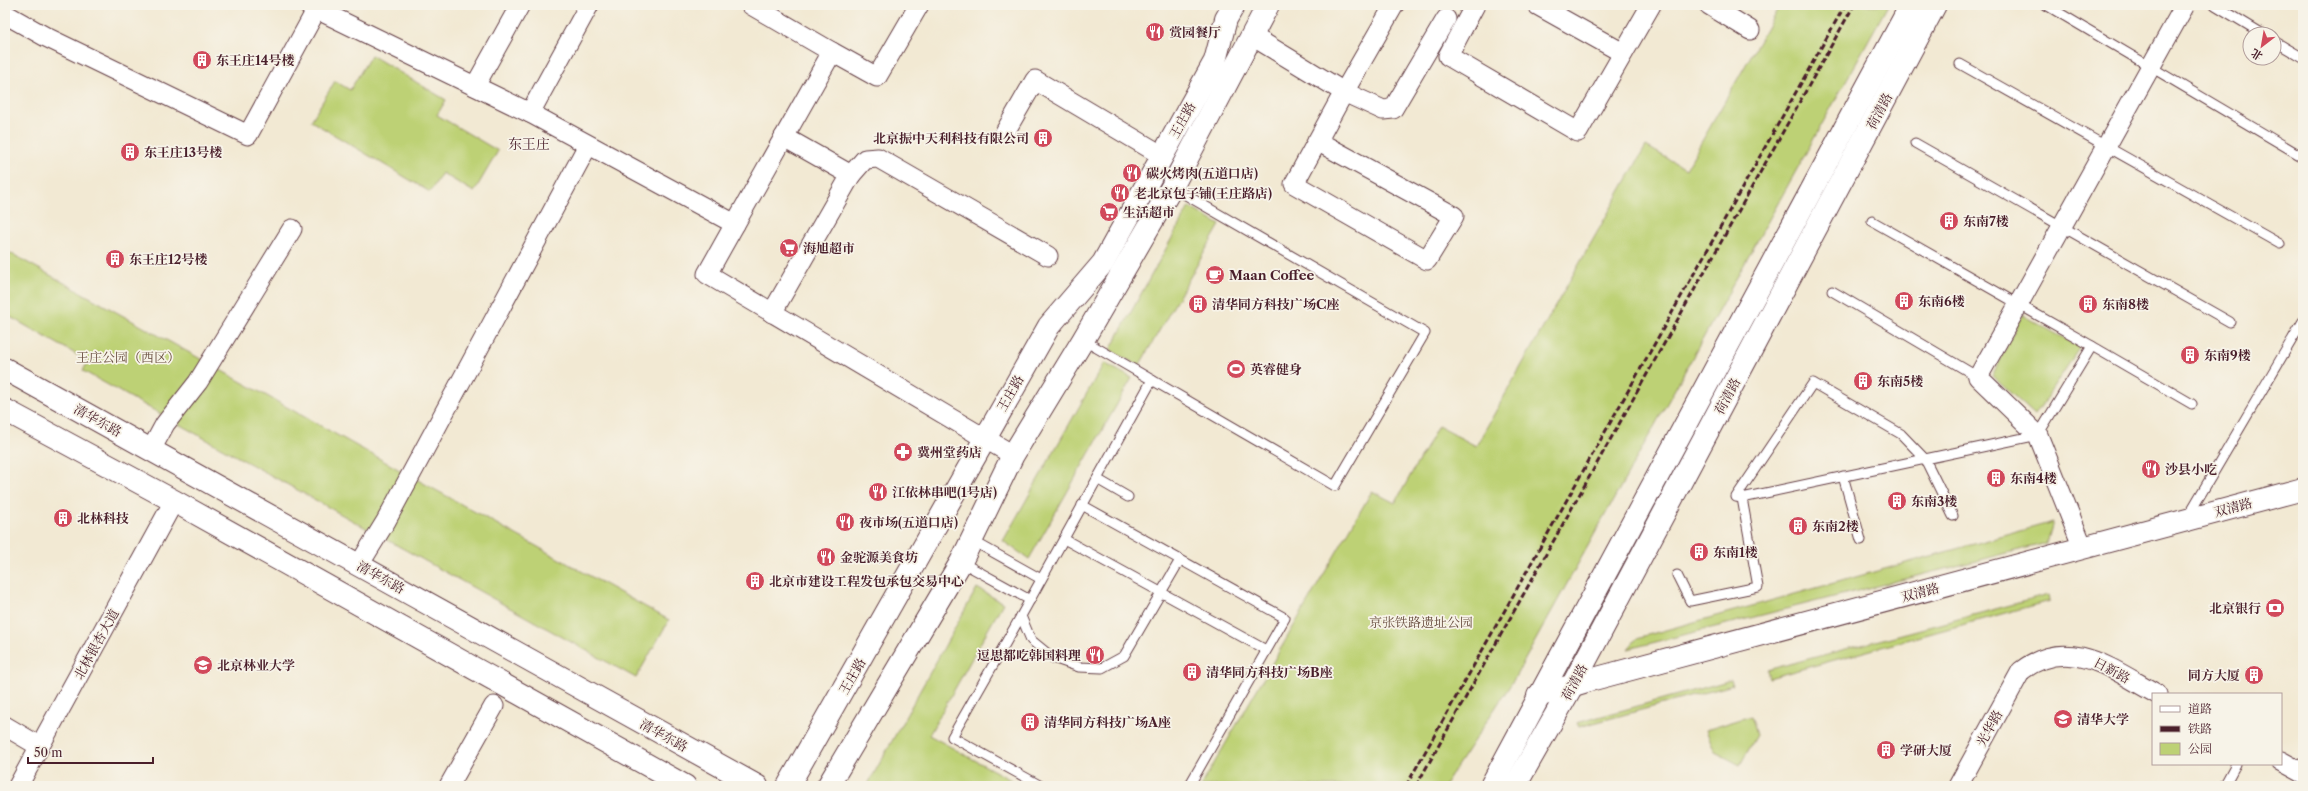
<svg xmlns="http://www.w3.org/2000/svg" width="2308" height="791" viewBox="0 0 2308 791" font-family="'Libre Caslon Text','Noto Serif SC',serif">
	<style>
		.green { fill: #bdd175; stroke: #847850 }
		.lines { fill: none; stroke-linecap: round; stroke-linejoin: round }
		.service-casing { stroke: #633d44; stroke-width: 11 }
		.minor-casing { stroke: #633d44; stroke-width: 21 }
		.tertiary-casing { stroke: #633d44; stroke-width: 24 }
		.secondary-casing { stroke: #633d44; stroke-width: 24 }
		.service { stroke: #fff; stroke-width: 9 }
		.minor { stroke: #fff; stroke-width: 19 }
		.tertiary { stroke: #fff; stroke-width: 22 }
		.secondary { stroke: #fff; stroke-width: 22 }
		.rail { stroke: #4a1f2b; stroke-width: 3; stroke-dasharray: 6 3; stroke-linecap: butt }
		.labels { text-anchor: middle; stroke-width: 3.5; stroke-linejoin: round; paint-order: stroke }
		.poi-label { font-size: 13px; font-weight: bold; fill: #4a1f2b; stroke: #f7f3e8; text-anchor: start }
		.street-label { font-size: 13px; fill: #4a1f2b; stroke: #f7f3e8 }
		.park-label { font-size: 13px; fill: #674c3e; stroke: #f7f3e8 }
		.neighbourhood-label { font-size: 14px; fill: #4a1f2b; stroke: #f7f3e8 }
	</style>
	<rect width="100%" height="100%" fill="#f7f3e8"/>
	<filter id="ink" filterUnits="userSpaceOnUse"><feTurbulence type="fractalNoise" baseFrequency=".025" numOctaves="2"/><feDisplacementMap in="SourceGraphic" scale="8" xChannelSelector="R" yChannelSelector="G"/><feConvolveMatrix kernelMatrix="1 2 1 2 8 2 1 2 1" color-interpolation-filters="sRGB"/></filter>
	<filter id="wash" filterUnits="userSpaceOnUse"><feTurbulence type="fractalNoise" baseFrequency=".012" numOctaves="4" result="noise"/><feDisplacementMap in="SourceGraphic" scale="16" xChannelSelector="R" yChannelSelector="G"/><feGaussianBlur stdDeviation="0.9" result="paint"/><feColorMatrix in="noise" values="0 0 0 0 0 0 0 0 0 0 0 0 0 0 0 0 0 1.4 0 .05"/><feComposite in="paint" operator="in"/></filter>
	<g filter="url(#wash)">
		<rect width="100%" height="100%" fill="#f2e9d3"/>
		<g class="green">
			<polygon points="1780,5 1888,5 1513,681 1444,786 1201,786 1372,491 1395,503 1438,426 1476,446 1646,146 1686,169"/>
			<polygon points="371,55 446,100 437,115 498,151 474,192 442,173 430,192 311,121 335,81 350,90"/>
			<polygon points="1189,207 1220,225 1139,366 1110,350"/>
			<polygon points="5,250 669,620 636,678 83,371 88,361 5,314"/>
			<polygon points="2022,315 2080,347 2035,415 1992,376"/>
			<polygon points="1104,363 1132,378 1029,559 1003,541"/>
			<polygon points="2053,522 2047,543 1628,649 1637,638"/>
			<polygon points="977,588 1003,603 929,735 1022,786 867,786"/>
			<polygon points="2048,595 2049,601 1769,678 1767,670"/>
			<polygon points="1731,680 1733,685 1579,727 1577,723"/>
			<polygon points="1751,716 1757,735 1740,765 1715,752 1706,730"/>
		</g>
	</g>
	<g filter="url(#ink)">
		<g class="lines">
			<g class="service-casing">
				<g id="service">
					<polyline points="2046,5 2303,157"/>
					<polyline points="2215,5 2263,34"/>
					<polyline points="2274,41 2303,58"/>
					<polyline points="1960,64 2280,244"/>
					<polyline points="1915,143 2230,322"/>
					<polyline points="1872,221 2092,346"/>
					<polyline points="1832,291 1978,377"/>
					<polyline points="1083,340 1335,486 1425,333 1172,187"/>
					<polyline points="1843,476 1861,540"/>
					<polyline points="1097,479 1152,380"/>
					<polyline points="1128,497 1097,479 1021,616 1031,640 1053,658 1079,667 1102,668 1124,656 1180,560"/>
					<polyline points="1082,505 1285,618 1189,786"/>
					<path d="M1953,516L1925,459L1901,434L1813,383L1736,497L1742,498C1841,477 1939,456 2038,435L2092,346L2192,404"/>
					<polyline points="2188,516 2303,321"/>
					<polyline points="1064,539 1266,650"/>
					<polyline points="973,541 1041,579"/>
					<polyline points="961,562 1030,600"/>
					<polyline points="1677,575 1690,601 1758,587 1742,498"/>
					<polyline points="1021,616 952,737 1041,786"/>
					<polyline points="2224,786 2236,764"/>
				</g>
			</g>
			<g class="minor-casing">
				<g id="minor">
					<polyline points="308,5 530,113 735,224 707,274 1013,455"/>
					<polyline points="1394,5 1344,92 1383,110 1393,109 1446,19"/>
					<polyline points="1475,5 1448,56 1578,132 1651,5"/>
					<polyline points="1537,5 1623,53"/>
					<polyline points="1709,5 1750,30"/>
					<polyline points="5,14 46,37 248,135 319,5"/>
					<polyline points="1252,36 1344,92 1294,184 1427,260 1454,216 1317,141"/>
					<polyline points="832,52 877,77 919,5"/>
					<polyline points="475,86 520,5"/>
					<polyline points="530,113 589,5"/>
					<polyline points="1005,132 1035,80 1163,156"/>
					<polyline points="851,175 865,159 878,158 1048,256"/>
					<polyline points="735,224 832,52 751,5"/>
					<polyline points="772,313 851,175 784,137"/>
					<polyline points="151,450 165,424 198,382 292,229"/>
					<polyline points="2083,548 2038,435 1978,377 2185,5"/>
					<polyline points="359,565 386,521 588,145"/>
					<polyline points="5,726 39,746"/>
					<polyline points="2281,761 2303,773"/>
					<polyline points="18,786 174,501"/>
					<polyline points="449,786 494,706"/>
					<path d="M1958,786L2021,671C2069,634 2113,670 2157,694"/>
				</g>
			</g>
			<g class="tertiary-casing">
				<polyline id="tertiary" points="1538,696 1590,680 2303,489"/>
			</g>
			<g class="secondary-casing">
				<g id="secondary">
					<polyline points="5,369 757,786"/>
					<polyline points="5,410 174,501 685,786"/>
					<polyline points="788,786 1049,326 1103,263 1215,61 1226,19 1234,5"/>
					<polyline points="828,786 961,562 1013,455 1083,340 1172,187 1268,5"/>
					<polyline points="1491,786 1911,5"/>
					<polyline points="1515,786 1572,686 1935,5"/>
				</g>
			</g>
			<use href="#service" class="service"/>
			<use href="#minor" class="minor"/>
			<use href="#tertiary" class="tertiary"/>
			<use href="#secondary" class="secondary"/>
			<g class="rail">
				<polyline points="1406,786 1845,5"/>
				<polyline points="1416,786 1854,5"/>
			</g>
		</g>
	</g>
	<defs>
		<g id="restaurant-disc" transform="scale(1)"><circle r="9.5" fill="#d1495b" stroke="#f7f3e8"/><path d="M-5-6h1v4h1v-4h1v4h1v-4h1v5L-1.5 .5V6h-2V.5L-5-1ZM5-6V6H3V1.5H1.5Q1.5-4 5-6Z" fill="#fff"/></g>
		<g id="building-disc" transform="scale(1)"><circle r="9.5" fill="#d1495b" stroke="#f7f3e8"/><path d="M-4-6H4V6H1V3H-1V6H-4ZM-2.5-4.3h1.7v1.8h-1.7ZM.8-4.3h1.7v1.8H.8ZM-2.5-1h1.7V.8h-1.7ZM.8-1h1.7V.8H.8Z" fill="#fff"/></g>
		<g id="supermarket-disc" transform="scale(1)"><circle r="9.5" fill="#d1495b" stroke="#f7f3e8"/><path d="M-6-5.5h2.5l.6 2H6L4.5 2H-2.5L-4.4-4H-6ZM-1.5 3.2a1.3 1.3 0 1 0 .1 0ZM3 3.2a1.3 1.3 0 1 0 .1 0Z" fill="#fff"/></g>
		<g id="cafe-disc" transform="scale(1)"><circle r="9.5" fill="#d1495b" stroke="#f7f3e8"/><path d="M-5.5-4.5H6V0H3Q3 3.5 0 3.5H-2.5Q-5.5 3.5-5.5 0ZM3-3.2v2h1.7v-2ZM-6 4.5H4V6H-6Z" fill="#fff"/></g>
		<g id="stadium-disc" transform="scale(1)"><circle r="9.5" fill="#d1495b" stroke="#f7f3e8"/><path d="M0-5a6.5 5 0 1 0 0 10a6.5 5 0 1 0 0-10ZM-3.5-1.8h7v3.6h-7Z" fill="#fff"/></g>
		<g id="pharmacy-disc" transform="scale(1)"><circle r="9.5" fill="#d1495b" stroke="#f7f3e8"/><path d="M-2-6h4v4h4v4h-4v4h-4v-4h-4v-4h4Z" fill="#fff"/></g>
		<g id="bank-disc" transform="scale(1)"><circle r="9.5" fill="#d1495b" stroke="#f7f3e8"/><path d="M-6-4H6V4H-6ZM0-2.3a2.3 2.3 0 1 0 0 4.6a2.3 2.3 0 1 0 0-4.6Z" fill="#fff"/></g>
		<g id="university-disc" transform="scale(1)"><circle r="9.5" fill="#d1495b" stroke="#f7f3e8"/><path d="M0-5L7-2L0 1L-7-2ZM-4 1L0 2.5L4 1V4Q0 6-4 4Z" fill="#fff"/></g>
	</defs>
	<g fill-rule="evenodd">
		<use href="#restaurant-disc" x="1155" y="32"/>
		<use href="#building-disc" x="202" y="60"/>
		<use href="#building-disc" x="1043" y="138"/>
		<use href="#building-disc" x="130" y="152"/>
		<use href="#restaurant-disc" x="1132" y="173"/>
		<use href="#restaurant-disc" x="1120" y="193"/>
		<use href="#supermarket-disc" x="1109" y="212"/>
		<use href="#building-disc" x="1949" y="221"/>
		<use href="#supermarket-disc" x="789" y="248"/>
		<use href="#building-disc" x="115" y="259"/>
		<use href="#cafe-disc" x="1215" y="275"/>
		<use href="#building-disc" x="1904" y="301"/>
		<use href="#building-disc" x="1198" y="304"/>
		<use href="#building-disc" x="2088" y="304"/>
		<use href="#building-disc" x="2190" y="355"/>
		<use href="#stadium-disc" x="1236" y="369"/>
		<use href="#building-disc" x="1863" y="381"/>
		<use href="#pharmacy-disc" x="903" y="452"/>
		<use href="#restaurant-disc" x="2151" y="469"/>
		<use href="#building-disc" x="1996" y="478"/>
		<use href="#restaurant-disc" x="878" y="492"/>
		<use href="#building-disc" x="1897" y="501"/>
		<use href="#building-disc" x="63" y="518"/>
		<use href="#restaurant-disc" x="845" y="522"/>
		<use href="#building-disc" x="1798" y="526"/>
		<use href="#building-disc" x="1699" y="552"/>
		<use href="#restaurant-disc" x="826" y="557"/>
		<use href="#building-disc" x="755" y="581"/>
		<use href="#bank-disc" x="2275" y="608"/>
		<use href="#restaurant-disc" x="1095" y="655"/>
		<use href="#university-disc" x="203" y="665"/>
		<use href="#building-disc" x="1192" y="672"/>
		<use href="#building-disc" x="2254" y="675"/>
		<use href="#university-disc" x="2063" y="719"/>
		<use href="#building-disc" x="1030" y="722"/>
		<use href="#building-disc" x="1886" y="750"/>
	</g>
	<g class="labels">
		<g class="poi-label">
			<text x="1169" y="37">赏园餐厅</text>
			<text x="216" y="65">东王庄14号楼</text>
			<text x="1029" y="143" text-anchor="end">北京振中天利科技有限公司</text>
			<text x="144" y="157">东王庄13号楼</text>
			<text x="1146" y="178">碳火烤肉(五道口店)</text>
			<text x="1134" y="198">老北京包子铺(王庄路店)</text>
			<text x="1123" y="217">生活超市</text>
			<text x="1963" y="226">东南7楼</text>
			<text x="803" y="253">海旭超市</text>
			<text x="129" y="264">东王庄12号楼</text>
			<text x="1229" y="280">Maan Coffee</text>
			<text x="1918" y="306">东南6楼</text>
			<text x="1212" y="309">清华同方科技广场C座</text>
			<text x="2102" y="309">东南8楼</text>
			<text x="2204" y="360">东南9楼</text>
			<text x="1250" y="374">英睿健身</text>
			<text x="1877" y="386">东南5楼</text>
			<text x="917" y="457">冀州堂药店</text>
			<text x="2165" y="474">沙县小吃</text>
			<text x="2010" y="483">东南4楼</text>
			<text x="892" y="497">江依林串吧(1号店)</text>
			<text x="1911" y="506">东南3楼</text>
			<text x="77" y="523">北林科技</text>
			<text x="859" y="527">夜市场(五道口店)</text>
			<text x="1812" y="531">东南2楼</text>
			<text x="1713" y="557">东南1楼</text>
			<text x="840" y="562">金驼源美食坊</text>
			<text x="769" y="586">北京市建设工程发包承包交易中心</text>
			<text x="2261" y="613" text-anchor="end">北京银行</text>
			<text x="1081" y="660" text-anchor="end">逗思都吃韩国料理</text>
			<text x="217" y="670">北京林业大学</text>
			<text x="1206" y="677">清华同方科技广场B座</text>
			<text x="2240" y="680" text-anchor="end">同方大厦</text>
			<text x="2077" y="724">清华大学</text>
			<text x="1044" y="727">清华同方科技广场A座</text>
			<text x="1900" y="755">学研大厦</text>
		</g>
		<g class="street-label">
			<text transform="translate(1879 111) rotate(-62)" y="5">荷清路</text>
			<text transform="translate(1182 120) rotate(-61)" y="5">王庄路</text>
			<text transform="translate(1010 393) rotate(-60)" y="5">王庄路</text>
			<text transform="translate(1727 396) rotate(-62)" y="5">荷清路</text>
			<text transform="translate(98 420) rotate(29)" y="5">清华东路</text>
			<text transform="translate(2233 507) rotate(-15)" y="5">双清路</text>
			<text transform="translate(381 577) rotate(29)" y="5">清华东路</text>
			<text transform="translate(1920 592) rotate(-15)" y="5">双清路</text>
			<text transform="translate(96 644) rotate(-61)" y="5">北林银杏大道</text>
			<text transform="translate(2112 670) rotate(28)" y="5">日新路</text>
			<text transform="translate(852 676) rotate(-60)" y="5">王庄路</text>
			<text transform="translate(1574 682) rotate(-62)" y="5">荷清路</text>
			<text transform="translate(1989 728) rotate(-61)" y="5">光华路</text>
			<text transform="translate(664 735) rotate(29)" y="5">清华东路</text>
		</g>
		<g class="park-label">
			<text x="128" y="362">王庄公园（西区）</text>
			<text x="1421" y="627">京张铁路遗址公园</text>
		</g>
		<g class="neighbourhood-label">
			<text x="529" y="149">东王庄</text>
		</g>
	</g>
	<rect width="2308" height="791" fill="none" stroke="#f7f3e8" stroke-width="20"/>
	<rect x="2152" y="693" width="130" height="72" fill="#f7f3e8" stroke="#b29e9c"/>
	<rect x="2160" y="706" width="20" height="6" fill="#ffffff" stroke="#b29e9c"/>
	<text x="2188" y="713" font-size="12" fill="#4a1f2b">道路</text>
	<rect x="2160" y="726" width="20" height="6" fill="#4a1f2b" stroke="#b29e9c"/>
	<text x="2188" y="733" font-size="12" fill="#4a1f2b">铁路</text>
	<rect x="2160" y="743" width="20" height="12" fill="#bdd175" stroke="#b29e9c"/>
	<text x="2188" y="753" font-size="12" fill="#4a1f2b">公园</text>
	<g transform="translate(2262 46) rotate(211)"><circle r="19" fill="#f7f3e8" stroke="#b29e9c"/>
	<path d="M0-3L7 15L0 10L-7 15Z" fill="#d1495b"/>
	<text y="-6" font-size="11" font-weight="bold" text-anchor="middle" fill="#4a1f2b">北</text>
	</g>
	<path d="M28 757v6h125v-6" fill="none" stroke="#4a1f2b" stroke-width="2"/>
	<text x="34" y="757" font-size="12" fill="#4a1f2b" stroke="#f7f3e8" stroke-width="3" paint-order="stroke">50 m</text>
</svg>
